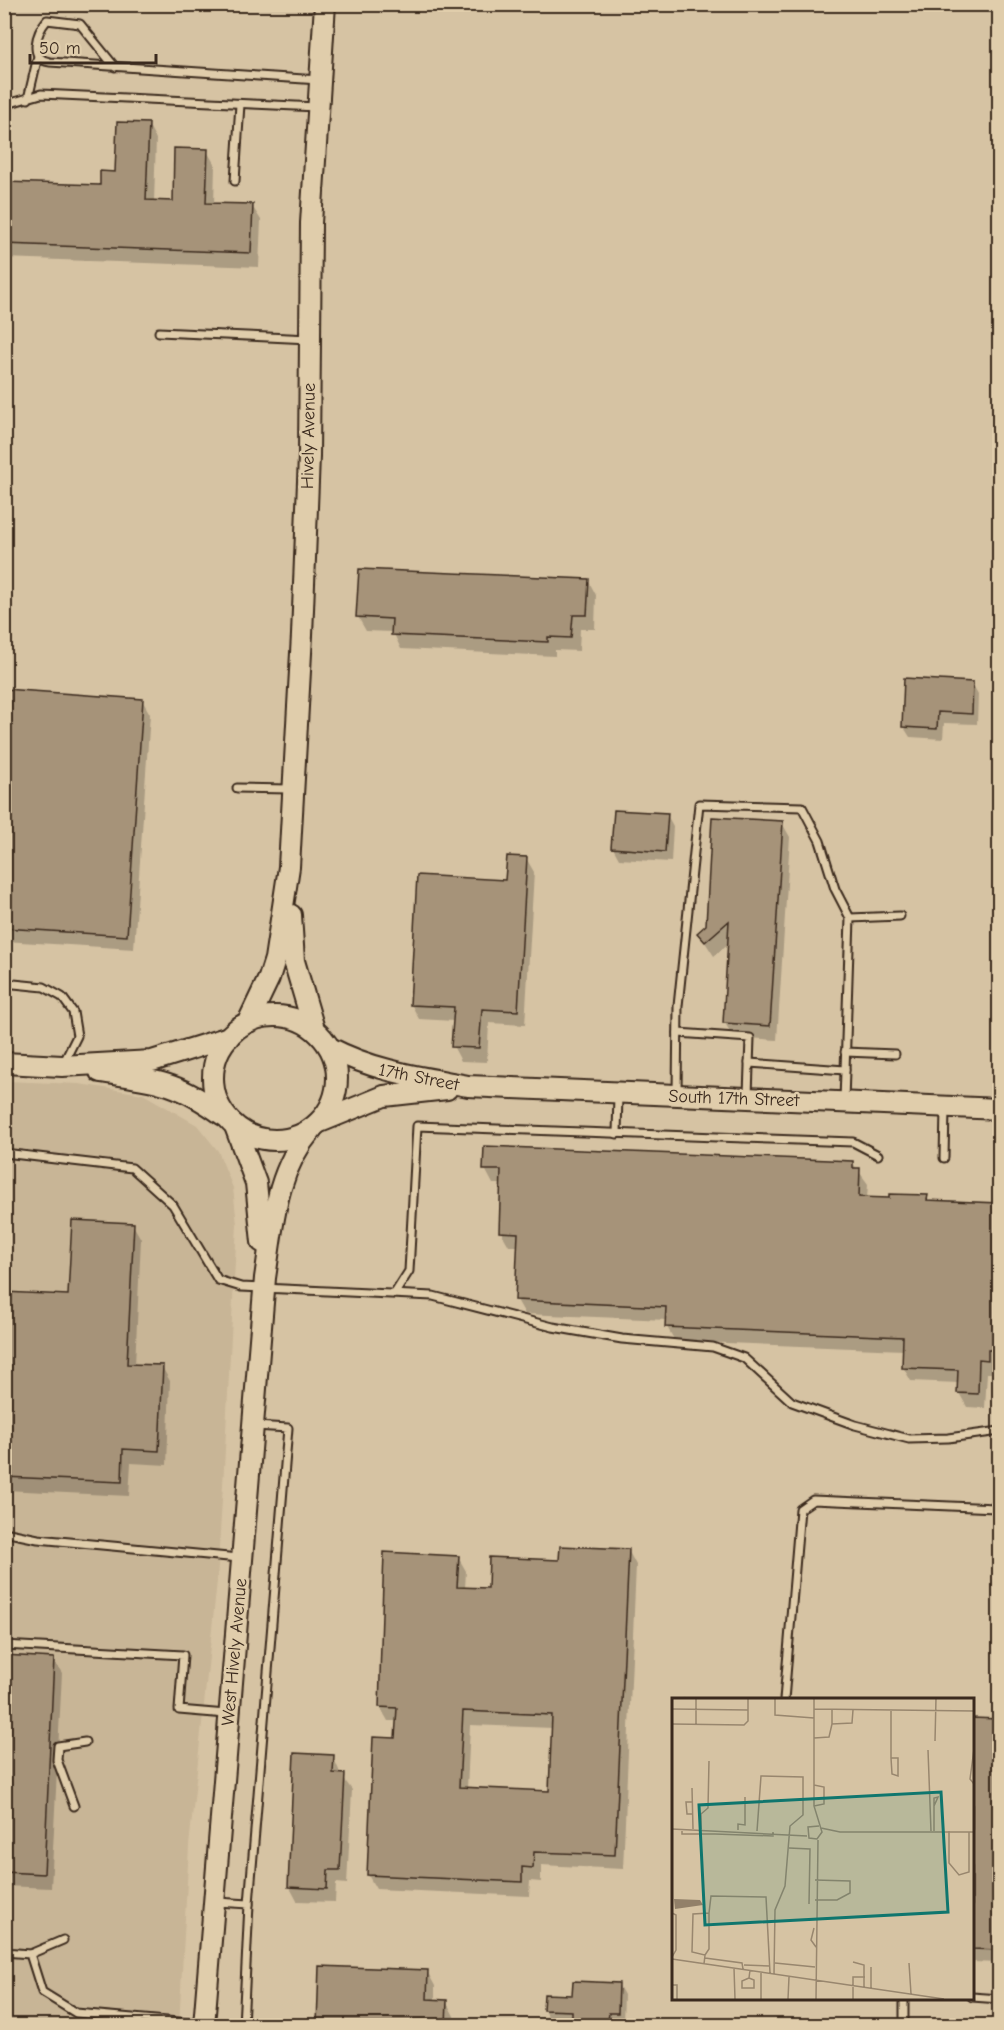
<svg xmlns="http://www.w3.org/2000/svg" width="1004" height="2030" viewBox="0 0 1004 2030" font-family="'Comic Neue',sans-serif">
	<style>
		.built { fill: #c8b596 }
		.shadow { fill: #0003; fill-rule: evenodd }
		.building { fill: #a69379; stroke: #3b2a1e; stroke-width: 1.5; fill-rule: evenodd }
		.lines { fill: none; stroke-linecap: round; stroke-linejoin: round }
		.lane-casing { stroke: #3b2a1e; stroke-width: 11 }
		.secondary-casing { stroke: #3b2a1e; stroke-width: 24 }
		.lane { stroke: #e0cdab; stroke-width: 7 }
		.secondary { stroke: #e0cdab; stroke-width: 20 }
		.labels { text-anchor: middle; stroke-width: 5; stroke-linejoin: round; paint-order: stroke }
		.street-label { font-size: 18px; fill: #3b2a1e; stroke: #e0cdab }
		.inset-road { fill: none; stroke: #98866e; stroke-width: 1.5 }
		.view { fill: #0f766e; fill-opacity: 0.15; stroke: #0f766e; stroke-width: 3 }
		.inset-edge { fill: none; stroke: #3b2a1e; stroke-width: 3 }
	</style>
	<rect width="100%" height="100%" fill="#d6c3a3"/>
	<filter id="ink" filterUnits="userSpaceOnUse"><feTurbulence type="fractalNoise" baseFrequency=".0167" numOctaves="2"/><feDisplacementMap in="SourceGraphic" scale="12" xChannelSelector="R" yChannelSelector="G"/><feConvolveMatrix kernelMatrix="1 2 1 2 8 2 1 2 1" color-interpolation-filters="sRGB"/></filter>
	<g filter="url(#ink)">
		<polygon class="built" points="5,1081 79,1084 143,1094 197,1125 218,1151 233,1188 237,1224 224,1468 217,1581 189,1846 179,2025 5,2026"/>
		<g class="shadow">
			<polygon points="17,4 91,4 90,13"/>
			<polygon points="148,124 156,139 154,202 174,203 207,151 215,165 214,205 252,206 261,220 259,267 4,258 4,184 101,187 116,173"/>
			<polygon points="588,580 596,595 595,629 580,629 579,651 555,650 555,656 401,649 393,632 366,631 358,617"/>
			<polygon points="972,683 978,694 977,724 944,723 943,739 910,737 903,726"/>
			<polygon points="4,691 142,700 150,714 134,949 4,941"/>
			<polygon points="667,815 673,826 671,862 619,859 613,848"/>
			<polygon points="782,823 790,837 777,1040 733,1037 725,1023 730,942 714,956 699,933 707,926"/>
			<polygon points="526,858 534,872 525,1025 489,1023 487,1062 461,1061 453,1046 454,1021 419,1019 411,1004"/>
			<polygon points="852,1162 868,1184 867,1199 927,1197 929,1201 1000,1204 1000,1364 996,1364 996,1373 987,1373 985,1408 967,1407 959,1393 959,1383 911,1381 903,1367 904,1350 675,1341 667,1327 667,1320 525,1314 517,1300 519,1246 509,1246 501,1232 502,1184 493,1184 485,1169"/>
			<polygon points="133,1225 141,1239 135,1365 162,1367 170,1381 167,1465 131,1463 129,1496 4,1490 4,1293 70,1296"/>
			<path d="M628,1550L636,1565L623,1869L541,1865V1882L530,1881L529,1896L376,1889L368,1875L397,1740V1721H388L380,1707L458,1557L466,1571L465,1589L489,1590L561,1561ZM470,1725L553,1728L550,1792L467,1789Z"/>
			<polygon points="4,1657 53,1659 62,1673 51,1888 4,1886"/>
			<polygon points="683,1698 721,1700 683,1700"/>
			<polygon points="972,1719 1000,1720 1000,1963 972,1962"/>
			<polygon points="333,1756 341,1775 352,1790 347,1884 336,1883 335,1902 297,1901 289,1886"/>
			<polygon points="427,1971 435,1986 435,2001 446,2001 454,2016 454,2026 287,2026 287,2018 319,2020"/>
			<polygon points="618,1984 624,1995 623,2024 577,2026 574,2021 551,2020 544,2010 573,1997"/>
		</g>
		<g class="building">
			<polygon points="117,122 149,123 146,200 173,201 174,148 208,149 206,203 253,204 251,253 4,244 4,182 100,185 100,171 115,172"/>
			<polygon points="359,569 589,579 587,615 573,615 571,638 548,637 548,642 391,635 392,619 356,617"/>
			<polygon points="904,678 973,682 972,714 938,712 937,729 902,727"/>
			<polygon points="4,689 143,699 127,936 4,928"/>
			<polygon points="614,810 668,813 665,852 611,848"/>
			<polygon points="712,817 783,821 770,1026 723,1023 729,921 705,942 697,933 706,925"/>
			<polygon points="507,856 527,857 518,1011 482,1009 479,1048 451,1047 454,1007 410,1005 417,875 505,880"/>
			<polygon points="484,1146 853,1161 853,1168 860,1168 859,1197 889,1198 889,1194 928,1195 927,1200 999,1203 999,1341 996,1341 995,1350 988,1350 988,1360 979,1359 978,1394 957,1393 958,1370 902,1368 903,1337 665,1327 666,1307 515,1300 518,1233 499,1232 501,1170 483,1170"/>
			<polygon points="72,1220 134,1223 127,1364 163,1365 159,1451 123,1449 122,1482 4,1477 4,1292 68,1295"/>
			<path d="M560,1546L629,1549L615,1855L534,1852L533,1868L522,1867V1882L367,1875L373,1737L395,1738L397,1708L379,1707L384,1552L459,1556L457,1587L488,1588L489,1557L559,1560ZM463,1711L552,1715L549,1791L459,1787Z"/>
			<polygon points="4,1655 54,1658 44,1874 4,1872"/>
			<polygon points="972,1718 999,1719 999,1950 972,1949"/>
			<polygon points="294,1753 334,1755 333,1773 345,1774 340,1870 328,1870 327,1889 288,1887"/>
			<polygon points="319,1966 428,1970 427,1999 447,2000 446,2025 317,2025"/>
			<polygon points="573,1981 619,1983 618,2013 609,2013 608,2021 572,2019 572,2011 543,2010 544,1994 572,1995"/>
		</g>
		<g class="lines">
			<g class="lane-casing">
				<g id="lane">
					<path d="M115,67L80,24L47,20C37,32 27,59 50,62L319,80"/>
					<polyline points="28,99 38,56"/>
					<polyline points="4,105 41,94 317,107"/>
					<polyline points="235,181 240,104"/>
					<polyline points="159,332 309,339"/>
					<polyline points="237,788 290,789"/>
					<polyline points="850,918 900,916"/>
					<polyline points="4,983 44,987 62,997 73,1012 77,1036 64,1062"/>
					<polyline points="678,1033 750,1038 748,1095"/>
					<polyline points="845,1052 895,1054"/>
					<polyline points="749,1063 845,1070"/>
					<polyline points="677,1093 678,1006 699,804 802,807 820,841 835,889 850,918 844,1101"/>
					<polyline points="617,1134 618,1094"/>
					<polyline points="4,1153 132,1168 173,1205 218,1280 241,1287 433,1296 553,1327 622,1339 713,1347 744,1358 792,1402 855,1425 909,1439 948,1438 1000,1431"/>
					<polyline points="944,1158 945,1109"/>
					<polyline points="395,1293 409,1271 417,1126 853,1142 878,1155"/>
					<polyline points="4,1532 38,1539 239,1558"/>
					<polyline points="4,1645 183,1655 179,1710 226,1714"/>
					<polyline points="784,1700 800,1509 813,1500 996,1508 1000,1503"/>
					<polyline points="74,1806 57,1760 58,1746 85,1742"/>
					<polyline points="217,1902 249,1904 243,2026"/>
					<polyline points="249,1904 288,1428 255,1426"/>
					<polyline points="4,1952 30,1954 42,1992 76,2013 201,2024"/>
					<polyline points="30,1954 63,1940"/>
					<polyline points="972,1997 1000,1999"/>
					<polyline points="904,1998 904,2026"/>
				</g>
			</g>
			<g class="secondary-casing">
				<g id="secondary">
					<polyline points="291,915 294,961 314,1029"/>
					<circle cx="275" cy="1078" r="62"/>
					<polyline points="248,1022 269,978 275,959 289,867 302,635 309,456 311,223 325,4"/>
					<path d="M330,1048C374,1071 420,1077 468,1086L1000,1109"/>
					<polyline points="4,1063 62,1066 152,1061 229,1037"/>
					<path d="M100,1072C156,1081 175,1080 223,1115"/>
					<polyline points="320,1122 384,1096 447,1089"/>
					<polyline points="235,1126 256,1183 262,1242"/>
					<path d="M204,2026L265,1278C273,1225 275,1172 312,1129"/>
				</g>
			</g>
			<use href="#lane" class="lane"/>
			<use href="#secondary" class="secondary"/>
		</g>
	</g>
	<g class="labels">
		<g class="street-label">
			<text transform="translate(308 436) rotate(-89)" y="6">Hively Avenue</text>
			<text transform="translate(419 1077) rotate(11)" y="6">17th Street</text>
			<text transform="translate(734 1098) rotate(2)" y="6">South 17th Street</text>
			<text transform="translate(234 1652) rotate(-85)" y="6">West Hively Avenue</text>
		</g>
	</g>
	<g transform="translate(672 1698)">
		<rect width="302" height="302" fill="#d6c3a3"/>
		<path d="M2,201L28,202L31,207L3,211Z" fill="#928069"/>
		<path class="inset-road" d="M103,0V17L142,20M142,0V108L150,134L145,141L137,140L136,129L147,128M0,11L76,12M142,11L302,13M160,11V26L180,25L181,12M219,12V60L220,76L226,78V60H219M0,26L72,27L76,23V0M24,26V0M142,40L157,39L160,26M263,43L264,0M302,51L298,81L302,86M256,52L259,133M142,87L152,89V106L142,108M20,90L21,131M21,104H14L15,116H21M149,130L168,134H302M0,131L135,138M10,131V136H43M29,131V116L36,110L37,63M66,132V126L73,127V99M85,133L89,78L131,79V117L118,128L113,188L103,212L102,276M262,133V100L266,99L262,108M277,133V165L287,177L297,174V134M43,136L101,138V134M117,150L138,151L137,206M143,182L178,183V195L165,202H143M0,215L4,217V252L0,259M142,230L139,242L144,249M33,257L37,251V215M33,260L70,265L71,271M0,261L272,301M181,264L192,267V289M103,265L143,269M237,265L239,296M32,266L33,257L20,254L21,216L37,215L39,198L94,199L98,275M72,267L98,268M62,270L63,301M89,274V301M77,280L82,282V290H70V283L77,280L78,272M0,287H5V301M199,290V269M116,301L117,279M144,301L146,142M181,301V279H193"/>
		<path class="view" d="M269,94L276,214L33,227L27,107Z"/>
		<rect width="302" height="302" class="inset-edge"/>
	</g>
	<rect width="1004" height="2030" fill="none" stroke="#e0cdab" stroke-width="24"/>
	<rect x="12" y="12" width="980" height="2006" fill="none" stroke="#3b2a1e" stroke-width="2" filter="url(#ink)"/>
	<path d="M30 54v9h126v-9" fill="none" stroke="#3b2a1e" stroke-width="3"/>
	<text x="39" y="54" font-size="18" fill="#3b2a1e" stroke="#e0cdab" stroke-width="4.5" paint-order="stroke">50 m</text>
</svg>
